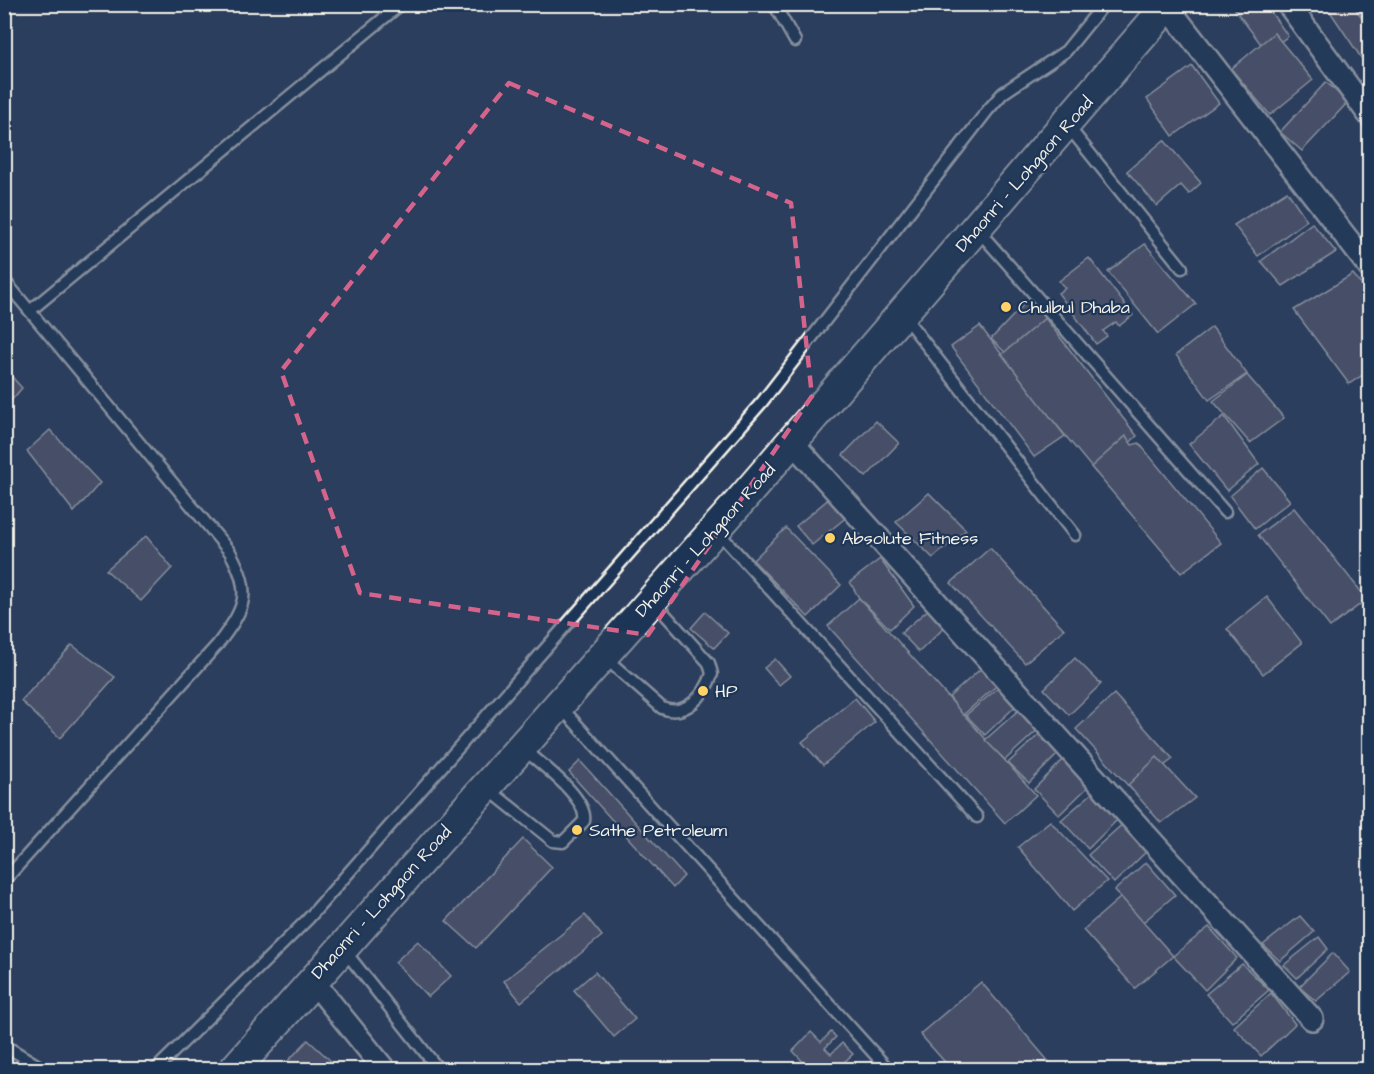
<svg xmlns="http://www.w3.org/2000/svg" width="1374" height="1074" viewBox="0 0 1374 1074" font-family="'Architects Daughter',sans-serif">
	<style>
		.building { fill: #696476; stroke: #f4f1e8; stroke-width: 1.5 }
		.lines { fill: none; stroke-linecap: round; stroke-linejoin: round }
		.service-casing { stroke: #f4f1e8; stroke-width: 15 }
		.minor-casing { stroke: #f4f1e8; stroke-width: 26 }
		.secondary-casing { stroke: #f4f1e8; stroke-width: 34 }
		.service { stroke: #1d3557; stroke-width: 10 }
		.minor { stroke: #1d3557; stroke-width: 21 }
		.secondary { stroke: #1d3557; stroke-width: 30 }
		.marked { fill: none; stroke: #d4648c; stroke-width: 4.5; stroke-dasharray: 12 8; stroke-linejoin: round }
		.poi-dot { fill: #ffd166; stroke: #1d3557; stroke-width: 2 }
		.labels { text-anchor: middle; stroke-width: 4.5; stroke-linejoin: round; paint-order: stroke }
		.street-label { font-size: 18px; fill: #f4f1e8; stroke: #1d3557 }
		.poi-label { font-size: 18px; fill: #f4f1e8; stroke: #1d3557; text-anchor: start }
	</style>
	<rect width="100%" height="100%" fill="#2c3e5d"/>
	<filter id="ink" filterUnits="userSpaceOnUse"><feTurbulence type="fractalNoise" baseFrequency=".0167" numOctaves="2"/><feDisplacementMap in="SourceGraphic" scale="12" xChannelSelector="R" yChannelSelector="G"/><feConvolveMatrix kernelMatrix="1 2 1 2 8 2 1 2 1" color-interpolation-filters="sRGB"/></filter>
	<g filter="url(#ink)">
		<g class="building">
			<polygon points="1242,4 1265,4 1288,36 1267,52 1235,10"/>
			<polygon points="1325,4 1362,4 1370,15 1370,71"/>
			<polygon points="1274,33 1313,80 1270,115 1231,69"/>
			<polygon points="1192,66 1219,103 1173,136 1147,99"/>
			<polygon points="1326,82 1348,102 1302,151 1280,132"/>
			<polygon points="1164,140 1201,183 1189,194 1181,185 1157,206 1127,171"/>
			<polygon points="1287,191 1307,220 1258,256 1234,225"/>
			<polygon points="1312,223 1336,252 1283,286 1261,261"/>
			<polygon points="1145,244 1196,304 1158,334 1108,272"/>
			<polygon points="1089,258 1133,315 1119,326 1116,322 1103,331 1107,336 1096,344 1058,293 1065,288 1059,281"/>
			<polygon points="1353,274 1370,296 1370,370 1349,384 1294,310"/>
			<polygon points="1027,301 1045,318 1009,356 991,339"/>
			<polygon points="1045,318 1137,436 1096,473 1000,356"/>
			<polygon points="980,326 1065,436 1034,457 951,347"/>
			<polygon points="1212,327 1247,374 1209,400 1176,355"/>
			<polygon points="4,368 22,388 4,409"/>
			<polygon points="1247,375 1284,418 1250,443 1213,401"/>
			<polygon points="1224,416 1259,464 1227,491 1189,444"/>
			<polygon points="876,421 899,443 866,477 843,455"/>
			<polygon points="50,430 100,483 74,512 27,451"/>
			<polygon points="1126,436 1132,445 1139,443 1221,543 1181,573 1091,467"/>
			<polygon points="1263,468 1290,501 1255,529 1230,496"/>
			<polygon points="837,492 853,512 812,545 796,526"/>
			<polygon points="929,493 966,530 933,558 896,522"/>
			<polygon points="1294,508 1367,599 1330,627 1258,535"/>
			<polygon points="786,528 841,585 808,617 753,560"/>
			<polygon points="146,536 172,568 141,601 106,570"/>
			<polygon points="990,548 1064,629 1025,663 951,583"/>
			<polygon points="880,559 914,606 890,629 859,598 850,582"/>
			<polygon points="1267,597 1302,643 1263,674 1227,629"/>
			<polygon points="859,598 1036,795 1005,823 828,626"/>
			<polygon points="930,608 947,625 919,652 901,633"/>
			<polygon points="705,612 728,633 714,648 691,628"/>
			<polygon points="72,645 115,677 60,738 21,701"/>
			<polygon points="1075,658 1101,684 1069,715 1044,689"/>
			<polygon points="775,659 790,676 779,685 764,668"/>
			<polygon points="986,664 1002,681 963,715 949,697"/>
			<polygon points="1004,683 1020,702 985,735 966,715"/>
			<polygon points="1114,694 1173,759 1132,790 1076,729"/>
			<polygon points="855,698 875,722 823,765 802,742"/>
			<polygon points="1023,706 1043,725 1005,760 985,740"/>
			<polygon points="1046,728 1064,748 1029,783 1008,763"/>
			<polygon points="1068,755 1092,783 1059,815 1034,789"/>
			<polygon points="1157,757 1195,798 1161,823 1128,785"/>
			<polygon points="580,761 684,876 673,888 569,772"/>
			<polygon points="1098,788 1122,815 1088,849 1061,820"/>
			<polygon points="1127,820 1151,847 1114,883 1088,855"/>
			<polygon points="1050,821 1107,881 1072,911 1018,847"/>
			<polygon points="523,839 552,867 476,948 446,921"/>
			<polygon points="1146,862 1175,895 1141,924 1115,890"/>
			<polygon points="1121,897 1173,956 1135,988 1083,930"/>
			<polygon points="585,915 602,936 521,1002 504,981"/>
			<polygon points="1300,916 1314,932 1280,961 1263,945"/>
			<polygon points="1209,927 1237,958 1205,990 1173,956"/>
			<polygon points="1319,937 1328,949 1297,978 1284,965"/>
			<polygon points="418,941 451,976 428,997 395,962"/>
			<polygon points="1333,953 1350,972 1316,1001 1299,987"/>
			<polygon points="1242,964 1269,990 1232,1022 1206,994"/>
			<polygon points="595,972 635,1019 614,1037 574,990"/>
			<polygon points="981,982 1056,1070 952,1070 920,1034"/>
			<polygon points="1271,993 1295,1024 1261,1056 1234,1027"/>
			<polygon points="811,1032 821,1042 831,1032 836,1037 825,1048 831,1054 842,1043 853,1054 842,1064 845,1067 842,1070 806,1070 808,1067 793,1051"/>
			<polygon points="308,1040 331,1061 323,1070 295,1070 287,1062"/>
		</g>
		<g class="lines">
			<g class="service-casing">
				<g id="service">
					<polyline points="774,4 795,41"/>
					<polyline points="1067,125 1182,268"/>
					<polyline points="978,230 1225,512"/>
					<path d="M4,280L230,552C253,594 245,608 218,644L4,881"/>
					<polyline points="31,310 401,4"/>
					<polyline points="903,315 1075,535"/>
					<polyline points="717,531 977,817"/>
					<path d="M603,656L662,708C685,718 705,695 712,674L709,663L654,602"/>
					<polyline points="560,706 889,1070"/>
					<path d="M487,788L553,841L563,842L584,821C588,797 540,764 523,748"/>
					<polyline points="344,950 439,1070"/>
					<polyline points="4,1045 45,1070"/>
					<polyline points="155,1070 308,919 762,402 988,110 1003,93 1066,51 1104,4"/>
				</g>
			</g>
			<g class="minor-casing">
				<g id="minor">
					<polyline points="1288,4 1370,116"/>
					<polyline points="1367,4 1370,8"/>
					<polyline points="1167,6 1370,268"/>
					<polyline points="792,442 1312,1019"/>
					<polyline points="312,980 385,1070"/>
				</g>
			</g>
			<g class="secondary-casing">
				<polyline id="secondary" points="234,1070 743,498 1169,4"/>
			</g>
			<use href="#service" class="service"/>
			<use href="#minor" class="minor"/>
			<use href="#secondary" class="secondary"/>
		</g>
	</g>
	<path d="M0 0H1374V1074H0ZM509,83L791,203L812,396L648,635L360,593L281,371Z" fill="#2c3e5d" fill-opacity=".55" fill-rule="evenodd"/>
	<path class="marked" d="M509,83L791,203L812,396L648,635L360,593L281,371Z"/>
	<g class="poi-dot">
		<circle cx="1006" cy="307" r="6"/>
		<circle cx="830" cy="538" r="6"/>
		<circle cx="703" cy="691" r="6"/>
		<circle cx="577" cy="830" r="6"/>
	</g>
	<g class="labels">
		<g class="street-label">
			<text transform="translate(1024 174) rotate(-49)" y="6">Dhaonri - Lohgaon Road</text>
			<text transform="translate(705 540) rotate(-48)" y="6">Dhaonri - Lohgaon Road</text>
			<text transform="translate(381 902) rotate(-48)" y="6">Dhaonri - Lohgaon Road</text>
		</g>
		<g class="poi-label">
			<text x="1018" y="313">Chulbul Dhaba</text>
			<text x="842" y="544">Absolute Fitness</text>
			<text x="715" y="697">HP</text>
			<text x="589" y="836">Sathe Petroleum</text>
		</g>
	</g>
	<rect width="1374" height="1074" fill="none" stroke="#1d3557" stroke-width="24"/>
	<rect x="12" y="12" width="1350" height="1050" fill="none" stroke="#f4f1e8" stroke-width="2" filter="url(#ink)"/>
</svg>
